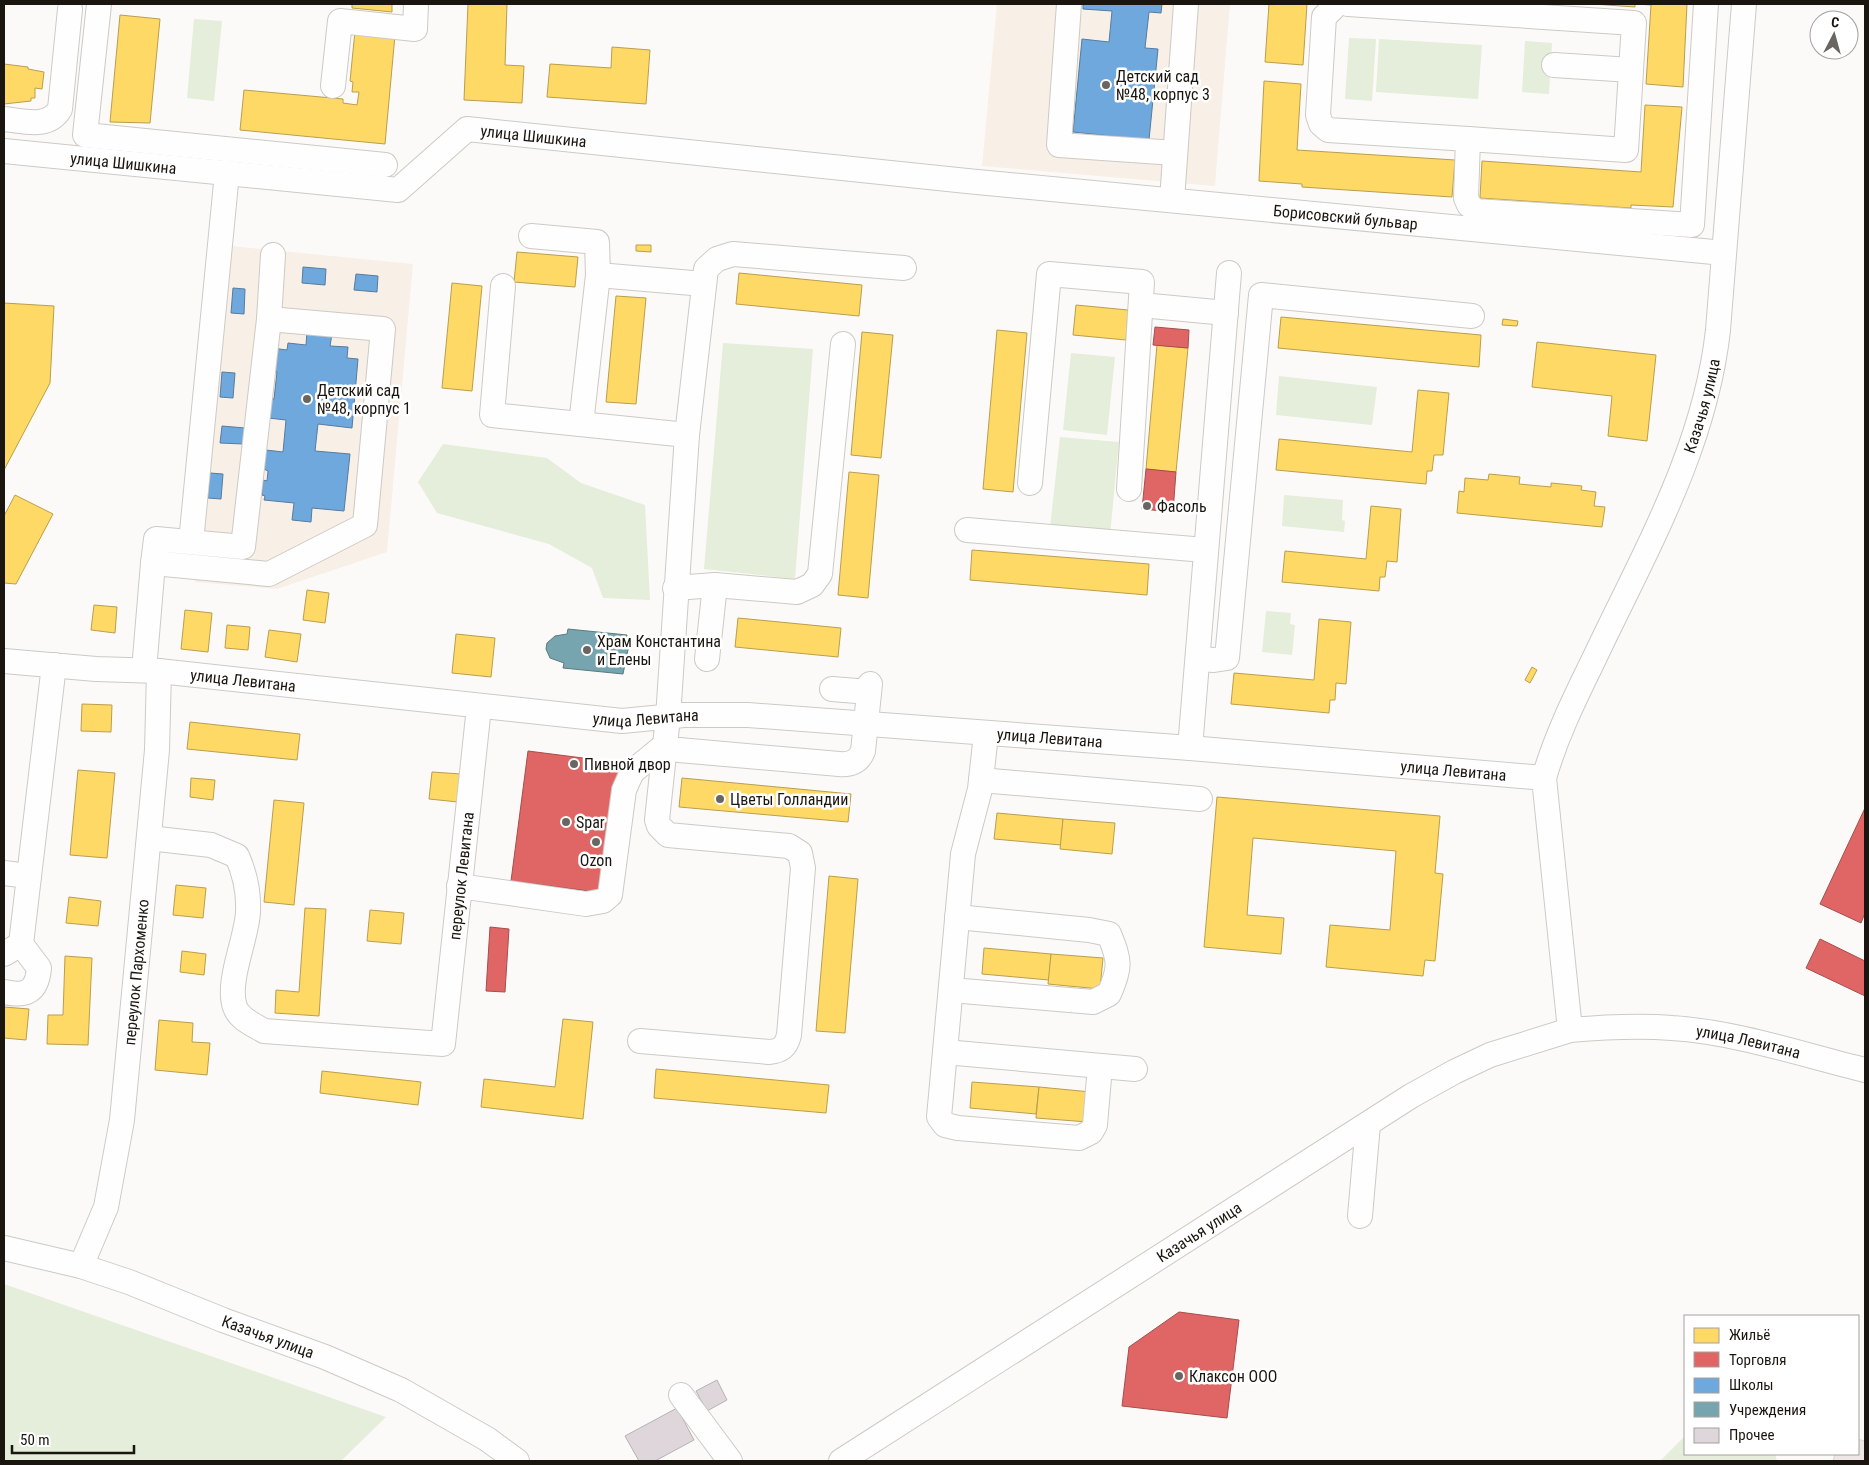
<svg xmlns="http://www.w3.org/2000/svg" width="1869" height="1465" viewBox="0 0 1869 1465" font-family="'Roboto Condensed',sans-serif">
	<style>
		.education { fill: #f8efe7 }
		.green { fill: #e4eeda }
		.homes { fill: #ffd966; stroke: #ba9e4c }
		.shops { fill: #e06666; stroke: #a54e4c }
		.schools { fill: #6fa8dc; stroke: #567c9e }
		.public { fill: #76a5af; stroke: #5a7a7f }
		.building { fill: #dfd6dc; stroke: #b6b2b3 }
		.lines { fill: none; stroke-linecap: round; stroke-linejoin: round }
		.minor-casing { stroke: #cdcac5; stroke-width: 26 }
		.major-casing { stroke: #d5d3d1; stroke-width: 30 }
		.minor { stroke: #fffefe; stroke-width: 24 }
		.major { stroke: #eee6e7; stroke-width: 28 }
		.poi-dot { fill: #696561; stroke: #fff; stroke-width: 2 }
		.labels { text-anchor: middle; stroke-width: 5; stroke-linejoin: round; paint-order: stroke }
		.poi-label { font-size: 16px; fill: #1a150f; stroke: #fff; text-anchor: start }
		.street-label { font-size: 16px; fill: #1a150f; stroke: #fff }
	</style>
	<rect width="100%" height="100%" fill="#fcfaf8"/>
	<g class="education">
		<polygon points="997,4 1230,4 1215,186 982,166"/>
		<polygon points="231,246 413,264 387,552 277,589 195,582"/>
	</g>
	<g class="green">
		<polygon points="194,19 222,21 214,101 187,98"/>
		<polygon points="1349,38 1376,39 1372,101 1345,99"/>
		<polygon points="1379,39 1482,45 1478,99 1376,92"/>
		<polygon points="1525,41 1552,43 1549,94 1522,92"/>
		<polygon points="723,343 813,349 795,579 704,569"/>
		<polygon points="1071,353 1115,357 1107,435 1063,430"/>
		<polygon points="1279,376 1377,387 1372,425 1276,415"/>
		<polygon points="1060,437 1119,442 1110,535 1050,528"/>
		<polygon points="443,444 547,458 581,483 645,505 650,600 603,598 592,568 549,544 437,513 418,482"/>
		<polygon points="1284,495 1343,500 1342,520 1345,521 1344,532 1282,526"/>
		<polygon points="1266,611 1291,613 1290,624 1295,625 1292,655 1262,652"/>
		<polygon points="4,1284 386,1417 341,1461 4,1461"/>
		<polygon points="1685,1436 1685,1454 1775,1454 1777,1461 1660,1461"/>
	</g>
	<g class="homes">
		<polygon points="352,4 392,4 392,12 352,8"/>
		<polygon points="468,4 507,4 505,65 524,66 522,103 464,100"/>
		<polygon points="1269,4 1307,4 1303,65 1265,62"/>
		<polygon points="1593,4 1635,4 1635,7"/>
		<polygon points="1636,4 1687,4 1683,87 1646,84 1651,5"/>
		<polygon points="120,15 160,19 150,123 110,122"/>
		<polygon points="355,31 395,35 385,144 240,130 244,90 343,99 343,103 357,105 359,92 352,92 353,82 350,81"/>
		<polygon points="612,47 650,50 646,104 547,97 550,64 611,68"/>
		<polygon points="4,64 28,67 28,69 44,72 42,89 35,88 35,98 31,98 31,101 4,104"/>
		<polygon points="1264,81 1301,84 1297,150 1455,160 1452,197 1302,187 1302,184 1259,181"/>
		<polygon points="1645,105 1682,107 1673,207 1631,205 1631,208 1480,198 1482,161 1641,172"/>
		<polygon points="636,245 651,245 651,252 636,251"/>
		<polygon points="517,252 578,257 575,287 514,282"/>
		<polygon points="739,273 862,285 859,316 736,304"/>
		<polygon points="452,283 482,286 472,391 442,388"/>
		<polygon points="616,296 646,298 636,404 606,402"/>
		<polygon points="4,303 54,306 50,383 4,470"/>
		<polygon points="1076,305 1128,310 1126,340 1073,335"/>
		<polygon points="1281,317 1481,335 1479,367 1278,348"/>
		<polygon points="1503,319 1518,321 1517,326 1502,325"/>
		<polygon points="997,330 1027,333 1013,492 983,489"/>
		<polygon points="862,332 893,335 881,458 851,455"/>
		<polygon points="1537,342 1656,355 1647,441 1608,436 1612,396 1532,387"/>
		<polygon points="1157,345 1188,348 1176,472 1146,469"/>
		<polygon points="1418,390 1449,393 1443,455 1434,455 1432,471 1427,471 1426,484 1276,470 1279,439 1412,452"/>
		<polygon points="849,472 879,475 868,598 838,595"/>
		<polygon points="1489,474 1520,477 1519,484 1551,487 1551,483 1582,486 1581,490 1596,492 1594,506 1605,507 1602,527 1457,513 1459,491 1464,492 1465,478 1488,480"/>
		<polygon points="15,495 53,514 16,584 4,583 4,516"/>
		<polygon points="1371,506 1401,509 1397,562 1387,561 1385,577 1380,577 1379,591 1282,582 1285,551 1366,559"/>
		<polygon points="972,550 1149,564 1147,595 970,580"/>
		<polygon points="307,590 329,593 325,623 303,620"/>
		<polygon points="94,605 117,607 115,633 91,630"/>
		<polygon points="185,610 212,613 208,652 181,649"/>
		<polygon points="738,618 841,628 838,657 735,647"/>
		<polygon points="1319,619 1351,622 1346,684 1336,683 1335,700 1330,700 1329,713 1231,704 1234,673 1314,680"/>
		<polygon points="227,625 250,627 248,650 225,648"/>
		<polygon points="269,630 301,634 297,662 265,657"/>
		<polygon points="456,634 495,638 491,677 452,673"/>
		<polygon points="1532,667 1537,670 1530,683 1525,680"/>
		<polygon points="82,704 112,705 111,732 81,731"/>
		<polygon points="190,722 300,734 297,760 187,749"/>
		<polygon points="78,770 115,773 107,858 70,855"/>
		<polygon points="432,772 461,774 458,802 429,799"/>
		<polygon points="191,778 215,780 213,800 190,797"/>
		<polygon points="682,778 851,794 848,822 679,807"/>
		<polygon points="1217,797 1440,816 1435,873 1443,874 1435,961 1425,960 1423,976 1326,967 1330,925 1390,930 1396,851 1253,838 1247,915 1284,918 1281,954 1204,947"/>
		<polygon points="274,800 304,803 294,905 264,902"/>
		<polygon points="997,813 1063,819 1061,845 994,839"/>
		<polygon points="1063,819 1115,823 1112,854 1060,849"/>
		<polygon points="829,876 858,879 845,1033 816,1031"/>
		<polygon points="176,885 206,888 203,918 173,915"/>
		<polygon points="69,897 101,901 98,926 66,923"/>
		<polygon points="305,908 326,909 319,1016 275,1013 276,990 299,992"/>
		<polygon points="370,910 404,913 401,944 367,941"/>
		<polygon points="984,948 1051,954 1049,980 982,974"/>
		<polygon points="182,951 206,954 204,975 180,972"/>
		<polygon points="1051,954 1103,958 1100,989 1048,984"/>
		<polygon points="65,956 92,958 88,1045 47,1044 48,1015 63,1015"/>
		<polygon points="4,1007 29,1009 26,1040 4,1038"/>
		<polygon points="563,1019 593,1022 583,1119 481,1107 484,1079 555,1087"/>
		<polygon points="159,1020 193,1023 192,1042 210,1043 207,1075 155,1070"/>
		<polygon points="656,1069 829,1085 826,1113 654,1098"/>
		<polygon points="322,1071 421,1082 418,1105 320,1093"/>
		<polygon points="972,1082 1039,1087 1036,1114 970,1108"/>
		<polygon points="1039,1087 1091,1092 1088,1122 1036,1118"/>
	</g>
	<g class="shops">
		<polygon points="1155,327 1189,330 1188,348 1153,345"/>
		<polygon points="1146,469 1176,472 1173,512 1142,509"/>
		<polygon points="528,751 622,763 605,893 511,881"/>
		<polygon points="1865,808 1865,913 1861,923 1820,904"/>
		<polygon points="490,927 509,929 505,992 486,991"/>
		<polygon points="1820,939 1865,961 1865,996 1806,968"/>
		<polygon points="1179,1312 1239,1320 1227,1418 1122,1406 1129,1347"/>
	</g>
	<g class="schools">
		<polygon points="1083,4 1162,4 1161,13 1149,12 1145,48 1158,49 1149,140 1073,132 1082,39 1109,42 1112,11 1083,9"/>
		<polygon points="303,267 326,269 325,285 302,283"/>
		<polygon points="356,274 378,276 377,292 354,290"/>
		<polygon points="233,288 245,289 244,314 231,313"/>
		<polygon points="307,331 332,334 330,346 348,347 347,358 358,359 352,428 318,424 315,451 350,454 344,511 312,508 311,522 292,520 294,503 264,500 265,496 262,495 263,480 267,481 268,471 264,469 266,450 283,452 286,420 268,418 269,399 274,399 277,372 270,372 272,348 287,350 288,343 306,345"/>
		<polygon points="222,372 235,373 233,398 220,397"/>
		<polygon points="222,426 245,428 243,444 220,443"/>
		<polygon points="210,473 223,474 221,499 208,498"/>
	</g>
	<polygon class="public" points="568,629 627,635 626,645 629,645 623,674 563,668 564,663 550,658 546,649 547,643 555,636 567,634"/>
	<g class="building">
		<polygon points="717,1380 727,1400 707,1411 696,1391"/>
		<polygon points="677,1408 694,1440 655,1461 639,1461 625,1436"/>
	</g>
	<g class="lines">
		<g class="minor-casing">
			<g id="minor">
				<polyline points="99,4 85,135 385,165"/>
				<polyline points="1069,4 1059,145 1175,153"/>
				<polyline points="1337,4 1324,17 1318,115 1321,124 1328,130 1468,139"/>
				<polyline points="1348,4 1634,23 1626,150 1468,139 1466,198 1469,205 1476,211 1692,225 1706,4"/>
				<polyline points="1554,65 1631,70"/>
				<polyline points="333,86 340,21 415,29 416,4"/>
				<path d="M4,119C24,121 48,129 60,109L70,9"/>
				<path id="s1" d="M4,151L398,190L467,129L967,181L1724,253"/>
				<polyline points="1172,200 1186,4"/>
				<polyline points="531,236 597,242 598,275 704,284"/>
				<polyline points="503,286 492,415 687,435"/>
				<polyline points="1141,305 1226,313"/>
				<polygon points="269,319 383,329 365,525 269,574 153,563 156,539 243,547"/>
				<polyline points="269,319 273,255"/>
				<polyline points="581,424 598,275"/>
				<polyline points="1030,483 1049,274 1142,282 1129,489"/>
				<polyline points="967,530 1205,550"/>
				<polyline points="191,542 227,173"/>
				<polyline points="675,588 715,585 797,592 812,585 820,574 843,344"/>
				<polyline points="707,659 715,585"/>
				<polyline points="1199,659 1214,660 1227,658 1261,295 1472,316"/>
				<path id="s2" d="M4,661L96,669L159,671L622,721L684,715H748L1190,748L1544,778L1570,1030C1604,1027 1638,1025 1672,1028C1736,1032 1803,1055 1865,1070"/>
				<polyline points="144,670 153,563"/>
				<polyline points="832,689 869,692"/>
				<polyline points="986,734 980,789 963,854 939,1117 945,1125 958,1128 1079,1138 1091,1132 1095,1125 1100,1066"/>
				<polyline points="1190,748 1229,273"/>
				<path d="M679,750L839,764C851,765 859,761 863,751L870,684"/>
				<path id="s3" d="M1544,778C1556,736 1575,698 1594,659C1644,553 1705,449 1718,330L1744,4"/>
				<polyline points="981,780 1200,799"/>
				<path id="s4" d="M149,838L211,845L237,856C245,874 249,891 248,912C247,938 226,982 235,1007C239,1019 254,1025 264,1031L443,1044L479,707"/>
				<polyline points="4,873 29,876"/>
				<polyline points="459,886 586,904 603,901 610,895 624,790 632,772 665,745"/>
				<polyline points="4,954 21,944"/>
				<path d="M951,990L1093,1002L1109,994C1121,967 1120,961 1109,934L1089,930L957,917"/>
				<path d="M4,992C27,997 37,991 39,968L21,944L54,665"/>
				<path d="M640,1041L769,1052C781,1051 786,1047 789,1035L803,868L800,853L789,846L668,835L659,826L657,820L668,717L687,435L706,269L717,259L733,254L904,268"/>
				<polyline points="945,1052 1135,1069"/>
				<polyline points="1360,1216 1368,1124"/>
				<path id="s5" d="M4,1248L81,1266L129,1282L223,1320L325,1357L401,1390L487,1439L517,1461"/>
				<path id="s6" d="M81,1266L106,1207L122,1120L157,750L159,671"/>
				<polyline points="681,1395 730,1461"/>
				<path id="s7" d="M841,1461L1411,1096L1454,1072L1490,1055L1570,1030"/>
			</g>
		</g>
		<g class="major-casing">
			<polyline id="major" points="1848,1461 1857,1454"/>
		</g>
		<use href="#minor" class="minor"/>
		<use href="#major" class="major"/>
	</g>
	<g class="poi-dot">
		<circle cx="1106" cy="85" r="5"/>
		<circle cx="307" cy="399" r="5"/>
		<circle cx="1147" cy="506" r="5"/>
		<circle cx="587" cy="650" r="5"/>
		<circle cx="574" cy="764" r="5"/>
		<circle cx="720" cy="799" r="5"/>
		<circle cx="566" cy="822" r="5"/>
		<circle cx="596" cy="842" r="5"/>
		<circle cx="1179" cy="1376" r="5"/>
	</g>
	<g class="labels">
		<g class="poi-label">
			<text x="1116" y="82">Детский сад<tspan x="1116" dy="18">№48, корпус 3</tspan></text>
			<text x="317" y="396">Детский сад<tspan x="317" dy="18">№48, корпус 1</tspan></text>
			<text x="1157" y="512">Фасоль</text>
			<text x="597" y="647">Храм Константина<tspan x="597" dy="18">и Елены</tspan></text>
			<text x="584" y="770">Пивной двор</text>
			<text x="730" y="805">Цветы Голландии</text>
			<text x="576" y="828">Spar</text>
			<text x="596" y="866" text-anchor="middle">Ozon</text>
			<text x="1189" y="1382">Клаксон ООО</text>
		</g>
		<g class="street-label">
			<text dy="6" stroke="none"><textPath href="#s1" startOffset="555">улица Шишкина</textPath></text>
			<text dy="6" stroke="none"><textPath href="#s1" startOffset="120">улица Шишкина</textPath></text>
			<text dy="6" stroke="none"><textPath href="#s1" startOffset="1371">Борисовский бульвар</textPath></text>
			<text dy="6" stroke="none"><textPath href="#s3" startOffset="405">Казачья улица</textPath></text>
			<text dy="6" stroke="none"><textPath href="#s2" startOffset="240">улица Левитана</textPath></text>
			<text dy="6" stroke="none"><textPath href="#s2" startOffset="645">улица Левитана</textPath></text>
			<text dy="6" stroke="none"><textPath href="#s2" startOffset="1050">улица Левитана</textPath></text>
			<text dy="6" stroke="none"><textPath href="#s2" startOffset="1455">улица Левитана</textPath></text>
			<text dy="6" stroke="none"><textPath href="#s4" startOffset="632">переулок Левитана</textPath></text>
			<text dy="6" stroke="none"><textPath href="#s6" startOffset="301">переулок Пархоменко</textPath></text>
			<text dy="6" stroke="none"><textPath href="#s2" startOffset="1979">улица Левитана</textPath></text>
			<text dy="6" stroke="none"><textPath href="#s7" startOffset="425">Казачья улица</textPath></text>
			<text dy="6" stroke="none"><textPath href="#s5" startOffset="279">Казачья улица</textPath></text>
		</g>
	</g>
	<rect width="1869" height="1465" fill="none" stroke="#1a150f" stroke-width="10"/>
	<rect x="1684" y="1315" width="175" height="140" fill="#ffffff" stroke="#a3a19f"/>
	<rect x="1694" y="1328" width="25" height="15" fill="#ffd966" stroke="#a3a19f"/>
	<text x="1729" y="1340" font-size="15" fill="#1a150f">Жильё</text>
	<rect x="1694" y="1352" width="25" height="15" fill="#e06666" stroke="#a3a19f"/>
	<text x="1729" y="1365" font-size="15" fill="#1a150f">Торговля</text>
	<rect x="1694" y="1378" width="25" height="15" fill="#6fa8dc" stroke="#a3a19f"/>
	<text x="1729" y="1390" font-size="15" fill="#1a150f">Школы</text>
	<rect x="1694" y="1402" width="25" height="15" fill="#76a5af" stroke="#a3a19f"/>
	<text x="1729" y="1415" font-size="15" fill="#1a150f">Учреждения</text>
	<rect x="1694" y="1428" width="25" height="15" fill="#dfd6dc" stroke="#a3a19f"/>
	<text x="1729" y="1440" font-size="15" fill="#1a150f">Прочее</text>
	<g transform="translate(1834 35) rotate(6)"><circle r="24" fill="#ffffff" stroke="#a3a19f"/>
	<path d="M0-4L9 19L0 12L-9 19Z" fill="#696561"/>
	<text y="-8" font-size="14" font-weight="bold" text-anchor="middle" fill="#1a150f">С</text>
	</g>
	<path d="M12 1445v8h122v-8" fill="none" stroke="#1a150f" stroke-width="2.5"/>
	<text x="20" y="1445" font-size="15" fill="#1a150f" stroke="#ffffff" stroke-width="4" paint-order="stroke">50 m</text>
</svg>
